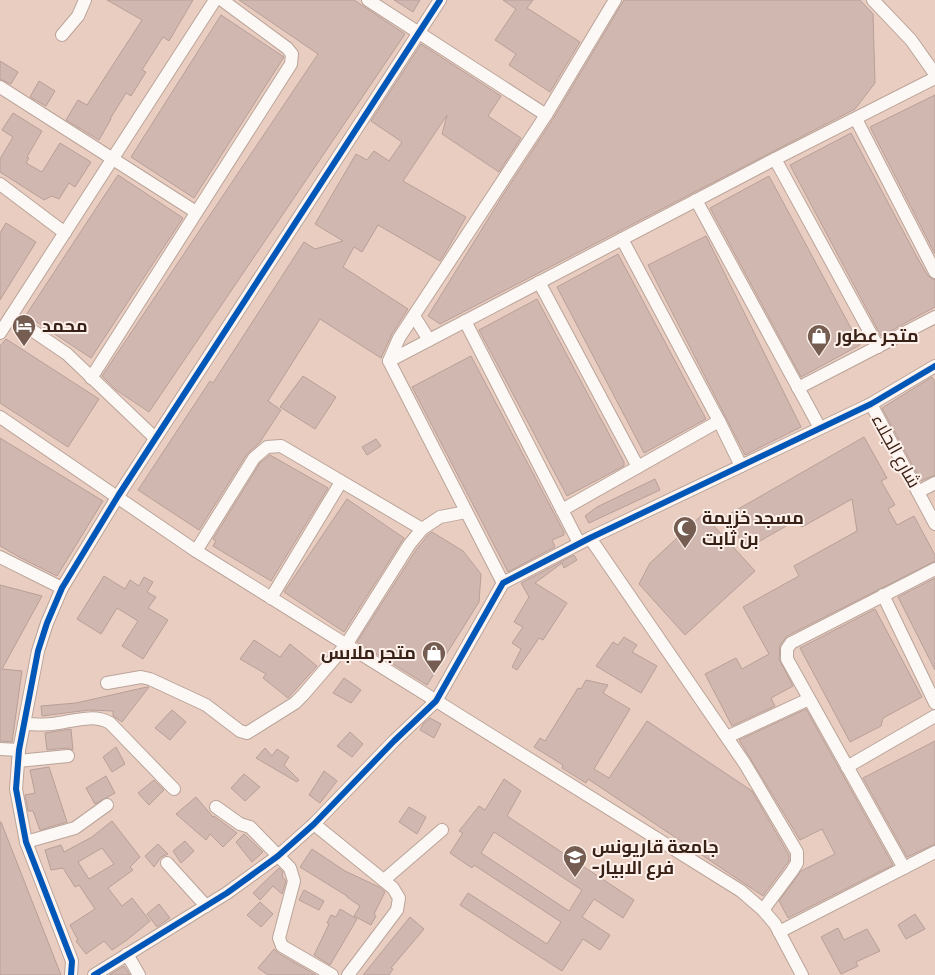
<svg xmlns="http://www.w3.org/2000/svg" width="935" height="975" viewBox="0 0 935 975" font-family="Barlow,Cairo,sans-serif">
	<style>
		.building { fill: #d0b7b0; stroke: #b89f98; fill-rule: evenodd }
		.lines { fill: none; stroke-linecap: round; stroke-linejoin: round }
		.minor-casing { stroke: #bba499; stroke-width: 14 }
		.minor { stroke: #fcf8f6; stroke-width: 12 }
		.cycleway-casing { stroke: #fef1eb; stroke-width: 9 }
		.cycleway { stroke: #0057b8; stroke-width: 6 }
		.labels { text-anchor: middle; stroke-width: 4; stroke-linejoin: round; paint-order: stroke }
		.poi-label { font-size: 18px; font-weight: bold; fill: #382116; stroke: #fef1eb; text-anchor: start }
		.street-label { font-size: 18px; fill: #382116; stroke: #fef1eb }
	</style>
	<rect width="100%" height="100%" fill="#e8cdc0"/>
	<g class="building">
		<polygon points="107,0 193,0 169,41 163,37 142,70 146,72 131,96 126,93 110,119 111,119 99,140 66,120 78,100 87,105 142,20"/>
		<polygon points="239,0 354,0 405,34 149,412 116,390 102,376 318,54"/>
		<polygon points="394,0 420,0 413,12"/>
		<polygon points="503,0 533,0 527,8 580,42 550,92 509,65 516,54 495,40 516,9"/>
		<polygon points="624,0 860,0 873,14 875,83 855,109 440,324 428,316 503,195 553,119"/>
		<polygon points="221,15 284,57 194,198 131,157"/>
		<polygon points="421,44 501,96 488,116 521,138 499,172 442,134 447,115 403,181 466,217 447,250 440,261 378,225 362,252 354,247 343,267 408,309 392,334 381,358 320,319 268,401 281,410 260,442 247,454 199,530 138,490 210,381 213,383 304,242 315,249 343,241 315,224 356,154 367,160 374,151 389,161 402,142 371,121"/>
		<polygon points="0,61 18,72 11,84 0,79"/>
		<polygon points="39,81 55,91 46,106 30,97"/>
		<polygon points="935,95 935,254 870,127"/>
		<polygon points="13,113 42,131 27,157 29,158 26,163 42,172 60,143 91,162 75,187 69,183 59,199 52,196 44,200 0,172 0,159 13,137 2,130"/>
		<polygon points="851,133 918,259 928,276 935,280 935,307 881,336 790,165"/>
		<polygon points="118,175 183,218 91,358 26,315"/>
		<polygon points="769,176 860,345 801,377 710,208"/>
		<polygon points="6,223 36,242 0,300 0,233"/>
		<polygon points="706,236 801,427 745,455 648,265"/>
		<polygon points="618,254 706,419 644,453 557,287"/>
		<polygon points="537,299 624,462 624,466 567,496 479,330"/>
		<polygon points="6,339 99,399 68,447 0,403 0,346"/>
		<polygon points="471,356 564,532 564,535 552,540 555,547 508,572 412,387"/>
		<polygon points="303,376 336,397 315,429 280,407"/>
		<polygon points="932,377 935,382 935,475 921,481 882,408"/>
		<polygon points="864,437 887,478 881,481 895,505 888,509 897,525 914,516 935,555 935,561 787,636 780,645 779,659 793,686 771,698 775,706 732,726 705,674 736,658 742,669 769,654 743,607 799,576 794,566 857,531 852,499 802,527 795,521 746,549 726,516"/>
		<polygon points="0,438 103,501 57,576 21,558 0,546"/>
		<polygon points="376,439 381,446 367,455 362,447"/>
		<polygon points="270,455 328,488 271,581 213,546 216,541 213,539 260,463"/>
		<polygon points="655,479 660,490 589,523 585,516 597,507"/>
		<polygon points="347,499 404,538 344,632 284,592"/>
		<polygon points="703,514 755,571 685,635 639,584 650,563"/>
		<polygon points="432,532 463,551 481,574 479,602 427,685 357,642 416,550 428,535"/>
		<polygon points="574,555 577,560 564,568 562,563 535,583 567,603 543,640 539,638 517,670 512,667 521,649 512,643 523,627 514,622 529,597 521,583"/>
		<polygon points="104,576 125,589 130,580 139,586 144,577 153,582 147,592 156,597 148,608 168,620 143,659 122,646 138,621 117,608 101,634 77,619"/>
		<polygon points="935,578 935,670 898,597"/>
		<polygon points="0,585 42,596 2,669 22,671 12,742 0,741"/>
		<polygon points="875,609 922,697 883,718 881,726 850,742 800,648"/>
		<polygon points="624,637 637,645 632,652 657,666 641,693 596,666 613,642 618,645"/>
		<polygon points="254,640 280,657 290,644 317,666 288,698 263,678 266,674 240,659"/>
		<polygon points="344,678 361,690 351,703 333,693"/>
		<polygon points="586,680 608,685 603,693 630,709 594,769 609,778 647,721 752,791 789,855 789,861 763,896 588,779 586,783 562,768 563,765 534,747 540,738 545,741 578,688 581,689"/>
		<polygon points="147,687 149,687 122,722 113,716 113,711 89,710 42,716 41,706 76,703"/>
		<polygon points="806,709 893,865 788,918 779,901 801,871 835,854 822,829 800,840 739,740"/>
		<polygon points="172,710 186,722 170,740 155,728"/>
		<polygon points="430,718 441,724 434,738 420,730 423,724"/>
		<polygon points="71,729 73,750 67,748 47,750 45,733"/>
		<polygon points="350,732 363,744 352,757 337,746"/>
		<polygon points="935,741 935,844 907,857 863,778"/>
		<polygon points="116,747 125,764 112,772 103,757"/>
		<polygon points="265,748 272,756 277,749 289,757 284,765 299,780 297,782 256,758"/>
		<polygon points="49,767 67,822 40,830 33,811 28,811 25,795 35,793 30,770"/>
		<polygon points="324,771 337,781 320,803 309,795"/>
		<polygon points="244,774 260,787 245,801 231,788"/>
		<polygon points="106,776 115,793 95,804 86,788"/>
		<path d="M504,779L521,791L507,816L634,900L623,918L594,899L582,917L610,935L600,950L583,939L562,971L460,905L468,893L547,944L561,922L474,865L472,868L450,853L463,833L459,831L479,806L485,810ZM494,832L582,890L569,911L481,853Z"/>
		<polygon points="154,780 164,790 149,805 138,793"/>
		<polygon points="196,797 213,817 214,816 237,833 223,847 210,834 206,840 176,814"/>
		<polygon points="409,807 426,817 417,834 399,822"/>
		<path d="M112,821L140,857L130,867L133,870L108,888L122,906L132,898L150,921L127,940L112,950L104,941L86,954L76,941L78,940L70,925L95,909L79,885L75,887L63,868L51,870L45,850L61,845L64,852L92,837ZM102,848L114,864L89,879L78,862Z"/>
		<polygon points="0,822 1,822 61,975 0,975"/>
		<polygon points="244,834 263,852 252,862 236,842"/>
		<polygon points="185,841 194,851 181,863 173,851"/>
		<polygon points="158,844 168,854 161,857 154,867 145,856"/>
		<polygon points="312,849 345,871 379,887 385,892 374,914 376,916 371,925 354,916 360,906 347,897 347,896 300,867"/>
		<polygon points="279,868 283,872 282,876 286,881 282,894 273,886 260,900 253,893"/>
		<polygon points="304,890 324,901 319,910 299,900"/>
		<polygon points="260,902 273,914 261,927 247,915"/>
		<polygon points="159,904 170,918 157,927 147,914"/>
		<polygon points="340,909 357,919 330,965 314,955 329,924 327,923 331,915 336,917"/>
		<polygon points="915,914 925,929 906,939 898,925"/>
		<polygon points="410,917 424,929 391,968 393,969 389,975 363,975"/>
		<polygon points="838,928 844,940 867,929 880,951 856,962 858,966 841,974 821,937"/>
		<polygon points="274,949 278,953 316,975 268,975 258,968"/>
		<polygon points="124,966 130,975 109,975"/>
	</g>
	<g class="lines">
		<g class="minor-casing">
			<g id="minor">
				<polyline points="368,0 546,115"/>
				<polyline points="873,0 911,40 935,74"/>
				<polyline points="62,35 78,16 85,0"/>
				<polyline points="0,87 196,212"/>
				<polyline points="856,119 935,272"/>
				<polyline points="775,159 878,347"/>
				<polyline points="0,184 65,233"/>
				<polyline points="696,200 820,428"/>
				<polyline points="622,239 719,421 741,466"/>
				<polyline points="539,282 638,467"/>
				<polyline points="11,316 67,354 155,438"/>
				<polyline points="414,316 429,340"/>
				<polyline points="465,321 579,543"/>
				<polyline points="0,333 215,0"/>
				<polyline points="389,361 775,159 935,78"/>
				<polyline points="91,378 291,64 292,54 287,48 222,0"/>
				<polyline points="798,388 935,317"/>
				<polyline points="871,404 935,524"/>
				<polyline points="0,417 196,551 741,891 763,910 775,924 802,975"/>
				<polyline points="918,492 935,483"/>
				<polyline points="562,510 719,421"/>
				<polyline points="590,538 745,764 797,852 797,863 792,871 763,910"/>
				<polyline points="196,551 254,458 267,447 281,446 422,529"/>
				<polyline points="0,557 62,588"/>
				<polyline points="503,583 389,361 399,338 546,115 615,0"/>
				<polyline points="883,595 935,703"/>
				<polyline points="271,598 341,482"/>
				<polyline points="107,683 141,677 150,679 206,705 240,731 247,733 295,703 303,695 346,645 409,545 422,529 440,517 466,512"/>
				<path d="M24,724C33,724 43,725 52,724C71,722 93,713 110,723L174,789"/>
				<polyline points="727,737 809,699"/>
				<polyline points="0,749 19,750"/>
				<polyline points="18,761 68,756"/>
				<polyline points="847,767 935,716"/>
				<polyline points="216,807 240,824 250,827 290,868 294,881 279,938 282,946 332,975"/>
				<polyline points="314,824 393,888 399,898 397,910 348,975"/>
				<polyline points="26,842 75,828 107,805"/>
				<polyline points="167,863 206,906"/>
				<polyline points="904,868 787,659 787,649 791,643 935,569"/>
				<polyline points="384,880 442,830"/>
				<polyline points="779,932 935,852"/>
				<polyline points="127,954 139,975"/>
				<polyline points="71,975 72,961 26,842 16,789 19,750 24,724 38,651 47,623 62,588 118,496 440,0"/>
				<polyline points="94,975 227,893 278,856 314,824 394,741 436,701 503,583 590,538 871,404 935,366"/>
			</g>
		</g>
		<use href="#minor" class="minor"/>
		<g class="cycleway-casing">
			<g id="cycleway">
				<polyline points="71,975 72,961 26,842 16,789 19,750 24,724 38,651 47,623 62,588 118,496 440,0"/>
				<polyline points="94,975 227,893 278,856 314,824 394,741 436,701 503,583 590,538 871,404 935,366"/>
			</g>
		</g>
		<use href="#cycleway" class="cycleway"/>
	</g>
	<defs>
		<g id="hotel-pin" transform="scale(1.25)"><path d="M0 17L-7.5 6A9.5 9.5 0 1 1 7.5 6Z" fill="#765d52" stroke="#fef1eb"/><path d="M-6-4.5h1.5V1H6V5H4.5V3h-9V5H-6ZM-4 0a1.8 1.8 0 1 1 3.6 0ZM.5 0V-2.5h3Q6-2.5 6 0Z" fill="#fff"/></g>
		<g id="shop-pin" transform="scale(1.25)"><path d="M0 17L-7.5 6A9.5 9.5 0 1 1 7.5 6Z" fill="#765d52" stroke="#fef1eb"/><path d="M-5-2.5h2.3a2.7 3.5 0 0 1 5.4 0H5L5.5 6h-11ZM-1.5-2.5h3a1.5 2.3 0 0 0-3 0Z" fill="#fff"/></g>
		<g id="mosque-pin" transform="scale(1.25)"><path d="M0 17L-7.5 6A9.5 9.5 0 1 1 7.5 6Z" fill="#765d52" stroke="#fef1eb"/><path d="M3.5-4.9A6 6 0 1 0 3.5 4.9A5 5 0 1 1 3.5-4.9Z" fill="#fff"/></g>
		<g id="university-pin" transform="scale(1.25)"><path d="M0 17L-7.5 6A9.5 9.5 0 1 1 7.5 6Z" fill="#765d52" stroke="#fef1eb"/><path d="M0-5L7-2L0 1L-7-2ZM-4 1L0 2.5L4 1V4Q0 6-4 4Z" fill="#fff"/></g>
	</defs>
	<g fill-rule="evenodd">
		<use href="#hotel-pin" x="24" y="326"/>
		<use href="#shop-pin" x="819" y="336"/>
		<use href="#mosque-pin" x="685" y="528"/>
		<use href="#shop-pin" x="434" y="653"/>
		<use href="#university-pin" x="575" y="857"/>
	</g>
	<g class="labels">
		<g class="poi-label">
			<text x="42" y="332">محمد</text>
			<text x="836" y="342">متجر عطور</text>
			<text x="702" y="524">مسجد خزيمة<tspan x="702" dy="21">بن ثابت</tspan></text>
			<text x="416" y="659" text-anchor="end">متجر ملابس</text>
			<text x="592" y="853">جامعة قاريونس<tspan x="592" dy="21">-فرع الابيار</tspan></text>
		</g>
		<g class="street-label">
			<text transform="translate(896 451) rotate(61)" y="6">شارع الجلاء</text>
		</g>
	</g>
</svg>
